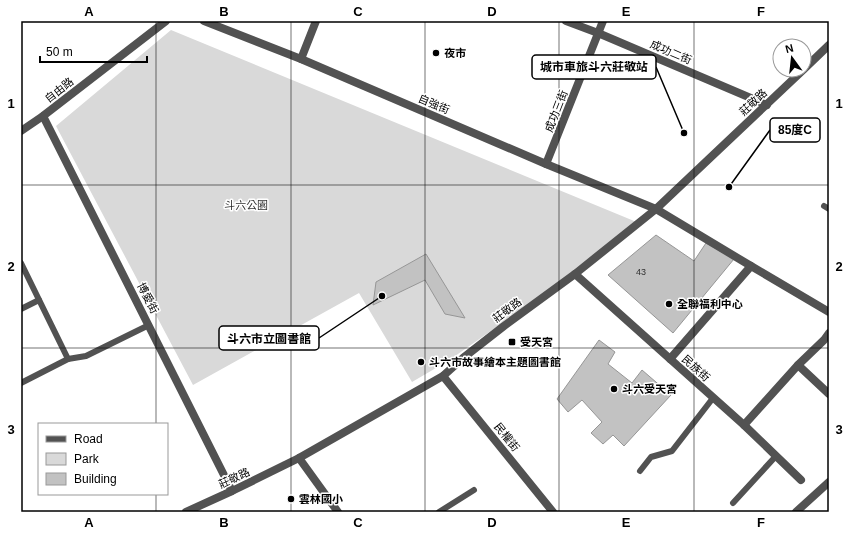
<svg xmlns="http://www.w3.org/2000/svg" width="850" height="533" viewBox="0 0 850 533" font-family="Helvetica,'Noto Sans TC',sans-serif">
	<style>
		.green { fill: #d9d9d9 }
		.building { fill: #c2c2c2; stroke: #969696 }
		.lines { fill: none; stroke-linecap: round; stroke-linejoin: round }
		.service { stroke: #525252; stroke-width: 6 }
		.minor { stroke: #525252; stroke-width: 8 }
		.grid { fill: none; stroke: #000; stroke-width: 1; stroke-opacity: 0.55 }
		.poi-dot { fill: #000; stroke: #fff; stroke-width: 1.5 }
		.labels { text-anchor: middle; stroke-width: 3; stroke-linejoin: round; paint-order: stroke }
		.number-label { font-size: 9px; fill: #303030 }
		.street-label { font-size: 11px; fill: #000; stroke: #fff }
		.poi-label { font-size: 11px; font-weight: bold; fill: #000; stroke: #fff; text-anchor: start }
		.park-label { font-size: 11px; fill: #303030; stroke: #fff }
		.leader { fill: none; stroke: #000; stroke-width: 1.5 }
		.callout-dot { fill: #000; stroke: #fff; stroke-width: 1.5 }
		.callout { fill: #fff; stroke: #000; stroke-width: 1.5 }
		.callout-label { font-size: 12px; text-anchor: middle; font-weight: bold; fill: #000 }
		.neatline { fill: none; stroke: #000; stroke-width: 1.5 }
		.grid-label { font-size: 13px; text-anchor: middle; font-weight: bold; fill: #000 }
	</style>
	<rect width="100%" height="100%" fill="#fff"/>
	<polygon class="green" points="171,30 639,223 538,298 448,361 412,382 359,293 193,385 56,126"/>
	<g class="building">
		<polygon points="656,235 694,261 706,243 734,259 673,333 608,275"/>
		<polygon points="426,254 465,318 445,314 425,280 373,305 376,282"/>
		<polygon points="599,340 615,352 608,364 632,383 642,370 671,395 624,446 613,435 603,444 591,433 602,422 582,400 568,412 557,399"/>
	</g>
	<g class="lines">
		<g class="service">
			<polyline points="824,206 829,209"/>
			<polyline points="21,263 68,359 86,356 149,325"/>
			<polyline points="21,309 39,300"/>
			<polyline points="21,383 68,359"/>
			<polyline points="640,471 651,457 672,451 713,398"/>
			<polyline points="733,503 776,456"/>
			<polyline points="439,512 474,490"/>
		</g>
		<g class="minor">
			<polyline points="204,21 301,59 546,164 656,209 751,266 829,312"/>
			<polyline points="566,21 598,33 767,105"/>
			<polyline points="301,59 316,21"/>
			<polyline points="804,69 829,45"/>
			<polyline points="43,116 232,491"/>
			<polyline points="21,131 43,116 166,21"/>
			<polyline points="546,164 603,21"/>
			<polyline points="575,274 744,425 801,480"/>
			<polyline points="670,359 751,266"/>
			<polyline points="798,365 829,394"/>
			<polyline points="443,376 553,512"/>
			<polyline points="744,425 798,365 824,340 829,333"/>
			<polyline points="299,458 338,512"/>
			<polyline points="186,512 232,491 299,458 443,376 463,358 504,326 575,274 656,209 803,70"/>
			<polyline points="796,512 829,482"/>
		</g>
	</g>
	<path class="grid" d="M156,21V424M291,21V512M425,21V512M559,21V512M694,21V512M21,185H829M21,348H829M156,494V512"/>
	<g class="poi-dot">
		<circle cx="436" cy="53" r="4"/>
		<circle cx="669" cy="304" r="4"/>
		<rect x="508" y="338" width="8" height="8" rx="2"/>
		<circle cx="421" cy="362" r="4"/>
		<circle cx="614" cy="389" r="4"/>
		<circle cx="291" cy="499" r="4"/>
	</g>
	<g class="labels">
		<g class="number-label">
			<text x="641" y="275">43</text>
		</g>
		<g class="street-label">
			<text transform="translate(671 52) rotate(23)" y="4">成功二街</text>
			<text transform="translate(59 90) rotate(-38)" y="4">自由路</text>
			<text transform="translate(753 102) rotate(-43)" y="4">莊敬路</text>
			<text transform="translate(434 104) rotate(23)" y="4">自強街</text>
			<text transform="translate(556 111) rotate(-69)" y="4">成功三街</text>
			<text transform="translate(148 298) rotate(63)" y="4">博愛街</text>
			<text transform="translate(507 310) rotate(-37)" y="4">莊敬路</text>
			<text transform="translate(696 368) rotate(42)" y="4">民族街</text>
			<text transform="translate(507 437) rotate(51)" y="4">民權街</text>
			<text transform="translate(234 478) rotate(-25)" y="4">莊敬路</text>
		</g>
		<g class="poi-label">
			<text x="444" y="57">夜市</text>
			<text x="677" y="308">全聯福利中心</text>
			<text x="520" y="346">受天宮</text>
			<text x="429" y="366">斗六市故事繪本主題圖書館</text>
			<text x="622" y="393">斗六受天宮</text>
			<text x="299" y="503">雲林國小</text>
		</g>
		<g class="park-label">
			<text x="246" y="209">斗六公園</text>
		</g>
	</g>
	<path class="leader" d="M684 133L656 67M729 187L770 130M382 296L319 338"/>
	<g class="callout-dot">
		<circle cx="684" cy="133" r="4"/>
		<circle cx="729" cy="187" r="4"/>
		<circle cx="382" cy="296" r="4"/>
	</g>
	<g class="callout">
		<rect x="532" y="55" width="124" height="24" rx="4"/>
		<rect x="770" y="118" width="50" height="24" rx="4"/>
		<rect x="219" y="326" width="100" height="24" rx="4"/>
	</g>
	<g class="callout-label">
		<text x="594" y="71">城市車旅斗六莊敬站</text>
		<text x="795" y="134">85度C</text>
		<text x="269" y="343">斗六市立圖書館</text>
	</g>
	<rect width="850" height="533" fill="none" stroke="#ffffff" stroke-width="44"/>
	<rect x="38" y="423" width="130" height="72" fill="#ffffff" stroke="#999999"/>
	<rect x="46" y="436" width="20" height="6" fill="#525252" stroke="#999999"/>
	<text x="74" y="443" font-size="12" fill="#000000">Road</text>
	<rect x="46" y="453" width="20" height="12" fill="#d9d9d9" stroke="#999999"/>
	<text x="74" y="463" font-size="12" fill="#000000">Park</text>
	<rect x="46" y="473" width="20" height="12" fill="#c2c2c2" stroke="#999999"/>
	<text x="74" y="483" font-size="12" fill="#000000">Building</text>
	<g transform="translate(792 58) rotate(345)"><circle r="19" fill="#ffffff" stroke="#999999"/>
	<path d="M0-3L7 15L0 10L-7 15Z" fill="#000000"/>
	<text y="-6" font-size="11" font-weight="bold" text-anchor="middle" fill="#000000">N</text>
	</g>
	<path d="M40 56v6h107v-6" fill="none" stroke="#000000" stroke-width="2"/>
	<text x="46" y="56" font-size="12" fill="#000000" stroke="#ffffff" stroke-width="3" paint-order="stroke">50 m</text>
	<rect x="22" y="22" width="806" height="489" class="neatline"/>
	<g class="grid-label">
		<text x="89" y="16">A</text>
		<text x="224" y="16">B</text>
		<text x="358" y="16">C</text>
		<text x="492" y="16">D</text>
		<text x="626" y="16">E</text>
		<text x="761" y="16">F</text>
		<text x="11" y="108">1</text>
		<text x="839" y="108">1</text>
		<text x="11" y="271">2</text>
		<text x="839" y="271">2</text>
		<text x="11" y="434">3</text>
		<text x="839" y="434">3</text>
		<text x="89" y="527">A</text>
		<text x="224" y="527">B</text>
		<text x="358" y="527">C</text>
		<text x="492" y="527">D</text>
		<text x="626" y="527">E</text>
		<text x="761" y="527">F</text>
	</g>
</svg>
